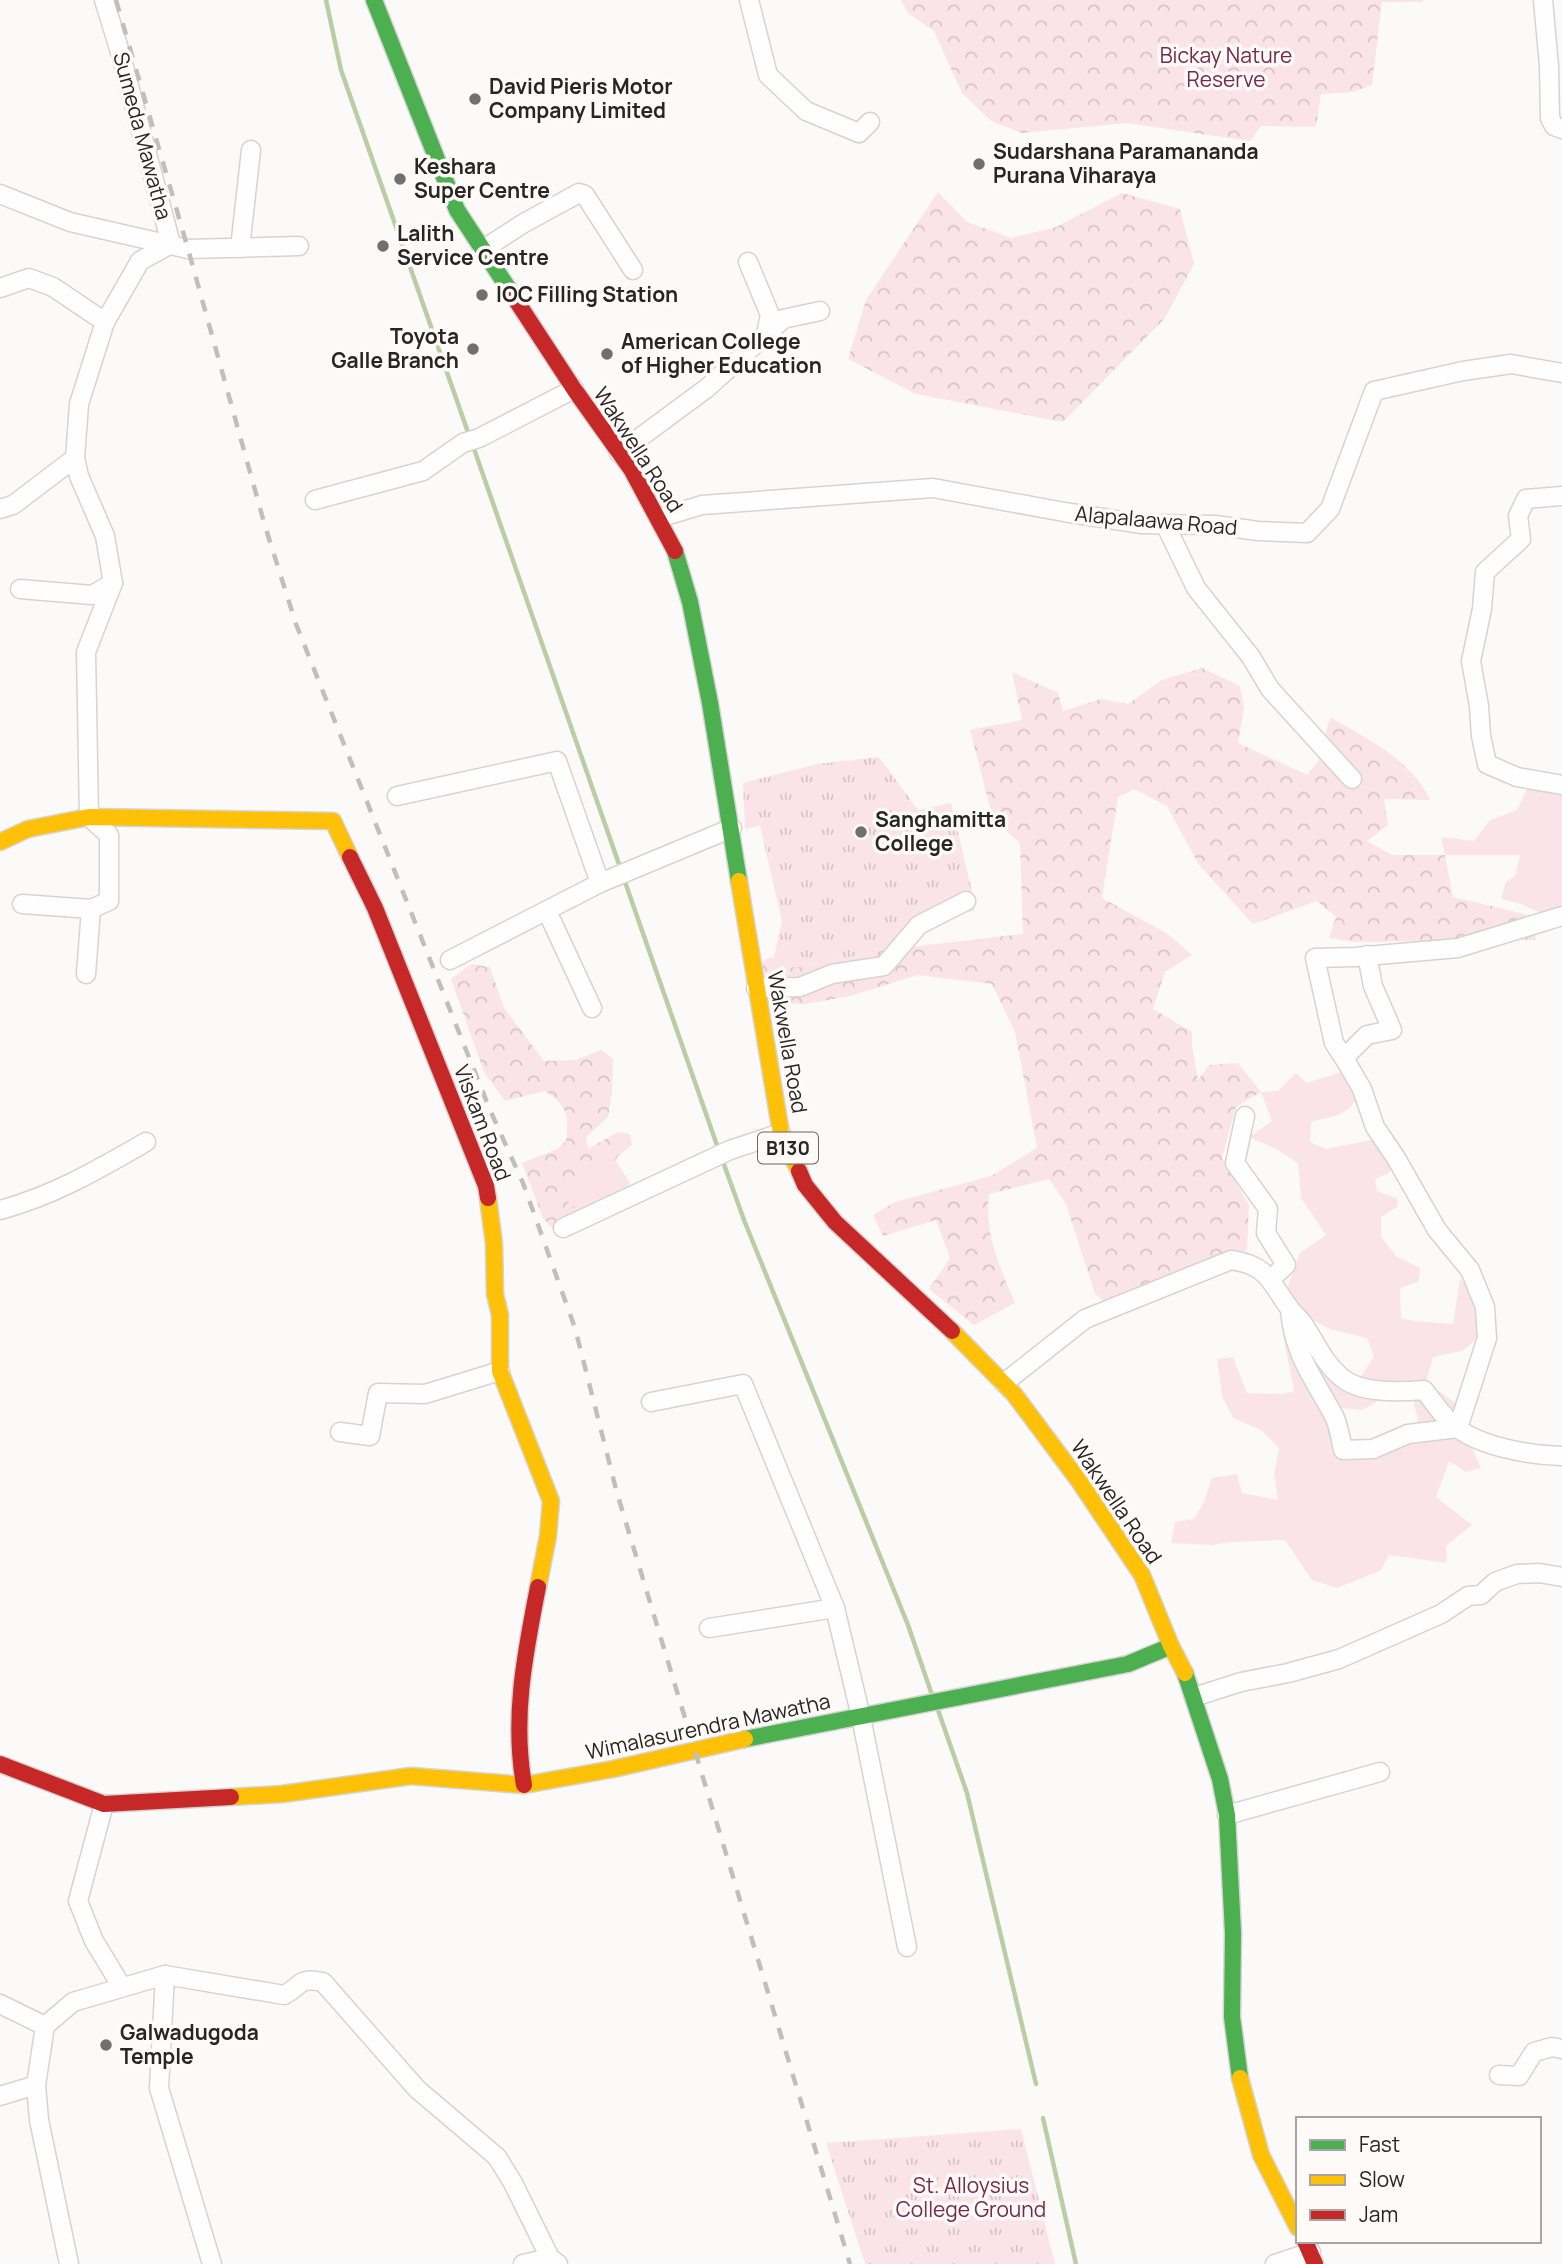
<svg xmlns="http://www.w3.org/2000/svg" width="1562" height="2264" viewBox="0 0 1562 2264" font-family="Manrope,sans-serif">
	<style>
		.grass { fill: #fbe3ea; fill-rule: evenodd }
		.forest { fill: url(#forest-crowns) }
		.park { fill: url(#park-tufts) }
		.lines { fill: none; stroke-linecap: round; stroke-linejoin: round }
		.stream { stroke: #bacea6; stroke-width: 4.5 }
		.street-casing { stroke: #d5d4d3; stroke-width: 21 }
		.fast-casing { stroke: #d5d4d3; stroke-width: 19 }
		.slow-casing { stroke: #d5d4d3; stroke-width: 19 }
		.jam-casing { stroke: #d5d4d3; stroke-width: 19 }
		.street { stroke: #fffefe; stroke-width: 18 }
		.fast { stroke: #4caf50; stroke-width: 16 }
		.slow { stroke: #ffc107; stroke-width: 16 }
		.jam { stroke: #c62828; stroke-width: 16 }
		.rail { stroke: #c0bebe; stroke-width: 4.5; stroke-dasharray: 12 12; stroke-linecap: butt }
		.poi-dot { fill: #72706f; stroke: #fdfaf7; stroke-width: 2.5 }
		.labels { text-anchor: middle; stroke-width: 7; stroke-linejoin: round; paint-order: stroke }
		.shield { fill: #fdfaf7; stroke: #676664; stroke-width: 2 }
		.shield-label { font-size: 19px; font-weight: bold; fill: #272625 }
		.park-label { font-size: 21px; fill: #762949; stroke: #fdfaf7 }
		.poi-label { font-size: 21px; font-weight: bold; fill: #272625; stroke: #fdfaf7; text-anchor: start }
		.street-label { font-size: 21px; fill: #272625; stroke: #fdfaf7 }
	</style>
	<defs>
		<pattern id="forest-crowns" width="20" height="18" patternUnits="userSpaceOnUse" patternTransform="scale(1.75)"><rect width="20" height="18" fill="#fbe3ea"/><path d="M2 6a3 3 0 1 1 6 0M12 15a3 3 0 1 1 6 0" fill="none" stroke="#d7c3c9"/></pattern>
		<pattern id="park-tufts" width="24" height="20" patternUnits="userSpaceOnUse" patternTransform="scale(1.75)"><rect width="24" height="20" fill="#fbe3ea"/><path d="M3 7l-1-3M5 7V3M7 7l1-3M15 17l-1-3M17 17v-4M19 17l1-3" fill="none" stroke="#d7c3c9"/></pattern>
	</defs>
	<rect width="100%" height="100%" fill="#fcfaf8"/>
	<g class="grass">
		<polygon points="1562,786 1562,915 1553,918 1521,904 1501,899 1506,882 1515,876 1520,855 1445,855 1441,837 1474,841 1490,820 1517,810 1528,787"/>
		<path d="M1341,1072L1362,1089C1348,1117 1340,1114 1311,1122L1310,1142L1326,1149L1382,1138L1396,1158L1389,1173L1375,1179L1377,1191L1398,1199L1397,1207L1381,1217V1237L1397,1257L1420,1268L1419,1281L1400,1288L1401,1318L1413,1321L1453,1324L1460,1279L1485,1307L1484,1334L1462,1351L1433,1357L1424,1389L1439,1391L1461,1407L1469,1441L1481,1468L1466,1472L1449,1461L1436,1497L1472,1525L1446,1546L1447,1563L1389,1555L1380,1571L1337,1588L1312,1580L1285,1540L1230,1542L1213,1545L1171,1543L1175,1522L1194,1519L1204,1502L1212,1478L1237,1474L1242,1493L1278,1500L1274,1474L1279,1448L1261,1430L1233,1418L1222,1396L1217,1359L1233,1357L1247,1393L1284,1394L1294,1391L1283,1335L1310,1319L1290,1309L1288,1286L1300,1253L1326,1235L1301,1198L1298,1163L1276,1149L1249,1137L1272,1121L1261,1092L1278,1091L1296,1073L1307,1083ZM1312,1320L1330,1329L1367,1338L1374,1356L1361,1377L1373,1390L1312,1349L1319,1331ZM1374,1391L1412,1395L1418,1420L1407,1434L1338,1450L1343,1422L1342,1408L1362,1410L1377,1402Z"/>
		<path d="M616,1161L630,1183L629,1189L586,1213L567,1205C578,1180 593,1173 616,1161Z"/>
	</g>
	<g class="forest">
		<polygon points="901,0 1423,0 1423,2 1382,2 1372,85 1353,92 1321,94 1316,127 1261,126 1250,141 1126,123 1022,133 991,121 962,93 934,31 909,14"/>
		<polygon points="938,192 967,222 1011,238 1056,227 1122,193 1180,209 1194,264 1165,318 1063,422 916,394 848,359 866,300"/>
		<path d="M1202,668L1240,686L1244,708L1238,743L1307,775L1318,762L1330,717C1366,738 1413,761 1430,800L1384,799L1388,825L1367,841L1392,855H1445L1453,897L1525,914L1536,940L1355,942L1329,938L1336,917L1317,901L1253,924L1199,865L1167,806L1134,789L1118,797L1102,898L1168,934L1192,955L1165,972L1153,1009L1192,1032V1046L1198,1080L1209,1065L1238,1063L1261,1092L1236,1107L1222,1158L1249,1205L1247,1250L1174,1272L1105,1302L1095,1294L1066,1204L1049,1179L989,1194C984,1233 1000,1268 1015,1303L974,1325L929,1289L950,1258L936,1220L883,1236L873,1215L895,1202L991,1176L1037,1148L1015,1032L992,984L918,975L850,996L806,1004L777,1003L757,970L764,960L774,957L784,968L806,966L884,950L1023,934L1020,843L993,819L970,730L1022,720L1012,672L1058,693L1063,711L1101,699L1128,704L1162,680Z"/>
		<path d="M471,964L490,967L504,1008L544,1061L575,1060L601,1050L613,1059L612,1093L608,1117L586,1137L588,1149L618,1132L630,1134L632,1145L617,1157L616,1161C594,1173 578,1181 567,1205L585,1209L586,1213L552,1228L543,1218L522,1163L557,1149L566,1141C569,1114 568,1107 545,1091L505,1101L484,1072L451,979Z"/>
	</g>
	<g class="park">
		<polygon points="879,757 918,810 951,803 975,904 974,911 920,920 884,950 806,966 784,968 774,957 782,921 760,826 745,829 743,783 817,764"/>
		<polygon points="1021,2129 1055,2264 865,2264 826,2143"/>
	</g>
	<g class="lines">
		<g class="stream">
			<polyline points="326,0 341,70 470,438"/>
			<polyline points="473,446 621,870"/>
			<polyline points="624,879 719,1151"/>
			<polyline points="722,1159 744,1220 908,1625 932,1695"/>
			<polyline points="938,1710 967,1793 1036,2084"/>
			<polyline points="1043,2118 1076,2264"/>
		</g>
		<g class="street-casing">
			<g id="street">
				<polyline points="749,0 768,75 806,111 859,133 870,122"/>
				<polyline points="1543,0 1549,66 1550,118 1554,126 1562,129"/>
				<polyline points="0,194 70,222 188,249 299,246"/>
				<polyline points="240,248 251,150"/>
				<polyline points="482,250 524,223 579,193 585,195 633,270"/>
				<polyline points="748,262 770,315 766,334"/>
				<polyline points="0,288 29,278 53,287 105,322"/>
				<polyline points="619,453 707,388 783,319 820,311"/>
				<polyline points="1562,496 1526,499 1518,516 1521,539 1485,572 1482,609 1471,661 1479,706 1481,736 1487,764 1517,777 1562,785"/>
				<polyline points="315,500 423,471 463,443 479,438 574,389"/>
				<polyline points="0,509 13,505 75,458"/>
				<polyline points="659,518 702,505 933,488 1064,512 1142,524 1215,525 1258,531 1307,533 1330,509 1374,391 1463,371 1511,364 1562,373"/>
				<polyline points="1165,524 1196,588 1251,657 1270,689 1352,779"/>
				<polyline points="20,589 92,595 113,583"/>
				<polyline points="397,796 557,761 600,883 732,828"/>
				<polyline points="22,904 91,909 109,901 109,835 89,817 86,652 113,583 105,536 79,476 75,458 79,404 105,322 140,261 171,244 120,52 104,0"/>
				<polyline points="547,911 592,1008"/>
				<polyline points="1367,955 1373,986 1392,1030 1367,1035 1344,1058 1334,1043 1315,958 1355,957 1458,948 1562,916"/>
				<polyline points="450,960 600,883"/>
				<polyline points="86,974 91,909"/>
				<polyline points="756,988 800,987 832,974 884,966 919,925 966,901"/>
				<polyline points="1245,1116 1235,1163 1268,1209 1266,1233 1286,1265 1271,1279"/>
				<path d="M0,1210C53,1196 99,1169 146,1142"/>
				<polyline points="563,1228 730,1150 781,1133"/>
				<path d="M1290,1309C1293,1354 1315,1380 1335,1418C1339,1428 1341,1440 1343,1450L1373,1449L1408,1434L1458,1428L1487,1338L1485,1307L1470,1270L1437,1230L1396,1158L1375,1127L1362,1089L1344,1058"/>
				<path d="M1004,1383L1085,1319L1231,1260C1268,1265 1270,1282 1290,1309C1294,1314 1300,1319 1304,1325C1316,1343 1324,1363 1341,1377C1360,1394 1400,1392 1424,1390C1432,1400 1439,1411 1448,1420C1472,1446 1528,1455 1562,1456"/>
				<polyline points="651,1402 743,1384 835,1608 861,1717 907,1947"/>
				<polyline points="340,1432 370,1436 378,1393 425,1394 500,1371"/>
				<polyline points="709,1628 835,1608"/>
				<polyline points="1194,1697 1241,1682 1288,1673 1339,1659 1441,1614 1468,1596 1481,1595 1495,1582 1517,1574 1539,1573 1562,1577"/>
				<polyline points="104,1804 78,1901 94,1941 122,1987"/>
				<polyline points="1227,1815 1380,1772"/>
				<polyline points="165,1975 159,2088 212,2264"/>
				<path d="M0,2004L45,2026L73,2002L165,1975L284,1995C303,1986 296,1977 323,1982L417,2089L497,2157L513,2183L550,2258L558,2264"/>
				<polyline points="45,2026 36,2085 39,2120 69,2264"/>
				<polyline points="1499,2075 1519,2076 1534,2052 1552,2047 1562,2049"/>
				<polyline points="0,2096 36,2085"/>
				<polyline points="523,2264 550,2258"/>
				<polyline points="1275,2264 1311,2252"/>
			</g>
		</g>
		<g class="fast-casing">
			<g id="fast">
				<polyline points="374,0 457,210 510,291"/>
				<polyline points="675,551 690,602 710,703 739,881"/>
				<polyline points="1185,1673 1220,1779 1227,1815 1233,1933 1232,2017 1240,2078"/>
				<polyline points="745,1739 1128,1664 1171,1646"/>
			</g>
		</g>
		<g class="slow-casing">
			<g id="slow">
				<polyline points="0,842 28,829 89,817 333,821 350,857"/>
				<polyline points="739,881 781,1133 799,1171"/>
				<polyline points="488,1198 494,1244 495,1294 500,1315 500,1371 551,1501 548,1536 538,1587"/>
				<polyline points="952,1331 1014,1394 1079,1481 1142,1575 1171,1646 1185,1673"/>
				<polyline points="231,1797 282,1794 411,1776 524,1785 613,1769 745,1739"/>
				<polyline points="1240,2078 1261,2155 1298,2228"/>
			</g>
		</g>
		<g class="jam-casing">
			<g id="jam">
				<polyline points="510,291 574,389 631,469 675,551"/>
				<polyline points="350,857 375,908 486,1186 488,1198"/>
				<polyline points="799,1171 805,1185 835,1222 952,1331"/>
				<polyline points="0,1764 104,1804 231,1797"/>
				<path d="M524,1785C512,1717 525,1654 538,1587"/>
				<polyline points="1305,2241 1315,2264"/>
			</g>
		</g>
		<use href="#street" class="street"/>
		<use href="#fast" class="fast"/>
		<use href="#slow" class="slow"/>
		<use href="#jam" class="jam"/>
		<polyline class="rail" points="116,0 188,249 265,526 296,624 490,1110 523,1183 575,1328 617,1493 850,2264"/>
	</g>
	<g class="poi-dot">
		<circle cx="475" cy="99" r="7"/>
		<circle cx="979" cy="164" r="7"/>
		<circle cx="400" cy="179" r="7"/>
		<circle cx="383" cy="246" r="7"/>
		<circle cx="482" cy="295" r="7"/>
		<circle cx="473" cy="349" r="7"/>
		<circle cx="607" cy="354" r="7"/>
		<circle cx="861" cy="832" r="7"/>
		<circle cx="106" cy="2045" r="7"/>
	</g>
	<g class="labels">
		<rect class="shield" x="758" y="1132.5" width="60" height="31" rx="5"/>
		<g class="shield-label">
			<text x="788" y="1155">B130</text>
		</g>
		<g class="park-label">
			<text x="1226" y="63">Bickay Nature<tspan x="1226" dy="24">Reserve</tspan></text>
			<text x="971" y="2193">St. Alloysius<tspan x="971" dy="24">College Ground</tspan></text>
		</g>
		<g class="poi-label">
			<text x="489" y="94">David Pieris Motor<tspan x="489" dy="24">Company Limited</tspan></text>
			<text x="993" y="159">Sudarshana Paramananda<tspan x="993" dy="24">Purana Viharaya</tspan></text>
			<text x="414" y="174">Keshara<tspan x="414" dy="24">Super Centre</tspan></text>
			<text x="397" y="241">Lalith<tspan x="397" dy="24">Service Centre</tspan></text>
			<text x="496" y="302">IOC Filling Station</text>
			<text x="459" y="344" text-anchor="end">Toyota<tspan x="459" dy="24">Galle Branch</tspan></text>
			<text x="621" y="349">American College<tspan x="621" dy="24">of Higher Education</tspan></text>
			<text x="875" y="827">Sanghamitta<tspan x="875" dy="24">College</tspan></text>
			<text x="120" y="2040">Galwadugoda<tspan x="120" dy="24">Temple</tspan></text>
		</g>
		<g class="street-label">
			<text transform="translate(142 136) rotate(75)" y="7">Sumeda Mawatha</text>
			<text transform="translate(638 450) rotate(57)" y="7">Wakwella Road</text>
			<text transform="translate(1156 521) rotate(5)" y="7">Alapalaawa Road</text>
			<text transform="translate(787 1042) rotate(80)" y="7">Wakwella Road</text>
			<text transform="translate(482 1123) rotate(69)" y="7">Viskam Road</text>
			<text transform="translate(1116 1502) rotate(56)" y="7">Wakwella Road</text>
			<text transform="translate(708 1727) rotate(-12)" y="7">Wimalasurendra Mawatha</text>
		</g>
	</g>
	<rect x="1296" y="2117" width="245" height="126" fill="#fdfaf7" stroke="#a7a5a3" stroke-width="2"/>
	<rect x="1310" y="2140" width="35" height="10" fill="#4caf50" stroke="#a7a5a3" stroke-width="2"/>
	<text x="1359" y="2152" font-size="21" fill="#272625">Fast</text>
	<rect x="1310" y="2175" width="35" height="10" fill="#ffc107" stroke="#a7a5a3" stroke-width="2"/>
	<text x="1359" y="2187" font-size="21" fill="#272625">Slow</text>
	<rect x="1310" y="2210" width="35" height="10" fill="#c62828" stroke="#a7a5a3" stroke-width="2"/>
	<text x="1359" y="2222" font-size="21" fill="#272625">Jam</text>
</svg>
